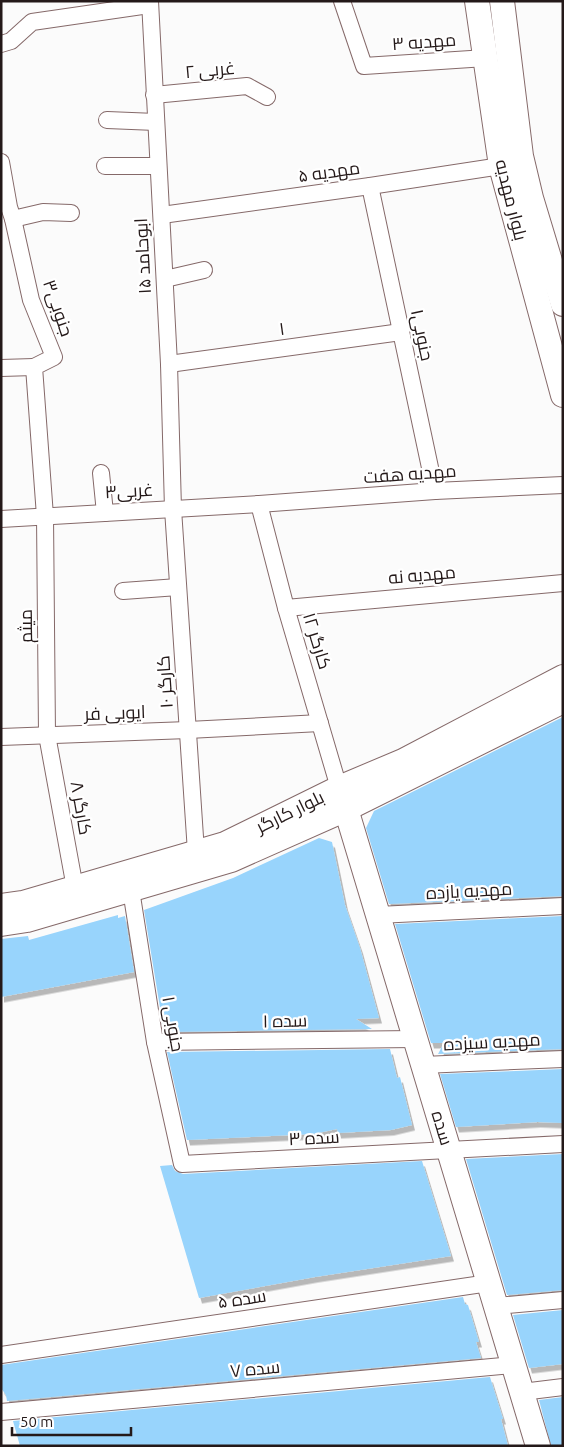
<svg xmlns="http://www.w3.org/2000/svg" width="564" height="1447" viewBox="0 0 564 1447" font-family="Ubuntu,Cairo,sans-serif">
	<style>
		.building { fill: #98d4fc; filter: url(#shadow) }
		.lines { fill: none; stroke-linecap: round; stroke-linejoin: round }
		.street-casing { stroke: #856969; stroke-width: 18 }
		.secondary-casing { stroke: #856969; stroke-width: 26 }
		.street { stroke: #fff; stroke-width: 16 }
		.secondary { stroke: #fff; stroke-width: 24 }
		.labels { text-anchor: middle; stroke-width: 4.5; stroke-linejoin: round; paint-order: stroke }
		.street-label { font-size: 18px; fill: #241919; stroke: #fff }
	</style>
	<defs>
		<filter id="shadow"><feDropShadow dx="3" dy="5.5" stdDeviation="0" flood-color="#0004"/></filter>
	</defs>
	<rect width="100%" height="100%" fill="#fbfbfb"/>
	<g class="building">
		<polygon points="563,717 563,896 389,904 366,828 374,811"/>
		<polygon points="319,838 332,842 345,905 360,948 379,1018 356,1019 372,1029 164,1032 144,910 233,878"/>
		<polygon points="118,915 118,918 125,916 134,972 1,997 1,939 28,936 29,940"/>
		<polygon points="563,916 563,1049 438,1054 444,1043 431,1043 395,924"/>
		<polygon points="390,1049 397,1078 400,1077 412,1125 391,1130 338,1133 337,1129 313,1134 187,1140 167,1052"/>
		<polygon points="563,1069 563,1123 538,1122 456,1127 440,1074"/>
		<polygon points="563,1154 563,1290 507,1295 466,1159"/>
		<polygon points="422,1161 451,1256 315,1277 199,1298 160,1166 172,1165 175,1171 183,1174"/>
		<polygon points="463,1297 465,1304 468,1305 479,1342 476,1342 481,1358 7,1401 6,1395 1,1388 1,1365"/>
		<polygon points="563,1310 563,1364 529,1368 513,1315"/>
		<polygon points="490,1377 503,1419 501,1419 508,1446 20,1446 13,1421"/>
		<polygon points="563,1397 563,1446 551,1446 539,1400"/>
	</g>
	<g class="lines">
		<g class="street-casing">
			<g id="street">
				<polyline points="150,1 169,364 173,509 196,852"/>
				<polyline points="342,1 364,66 486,58"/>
				<polyline points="1,44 11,41 32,22 149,5"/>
				<polyline points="154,95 247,86 267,97"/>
				<polyline points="107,120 156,122"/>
				<polyline points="1,162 9,207 13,219 31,300 54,357 34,367 45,516 47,735 75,888"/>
				<polyline points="105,166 158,166"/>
				<polyline points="370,186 435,491"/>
				<polyline points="162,215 370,186 501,166"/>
				<polyline points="13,219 43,212 71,213"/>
				<polyline points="165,279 204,270"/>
				<polyline points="169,364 401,332"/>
				<polyline points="1,368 34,367"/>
				<polyline points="101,473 105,513"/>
				<polyline points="259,504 286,608 339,788"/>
				<polyline points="1,519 259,504 435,491 563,485"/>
				<polyline points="123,591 178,587"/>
				<polyline points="286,608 563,583"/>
				<polyline points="1,737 188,730 320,723"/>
				<polyline points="131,890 155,1042 182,1164 563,1144"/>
				<polyline points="378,915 563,906"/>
				<polyline points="155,1042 415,1039"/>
				<polyline points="423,1065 563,1059"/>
				<polyline points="496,1306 563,1300"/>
				<polyline points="1,1355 489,1283"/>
				<polyline points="522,1392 563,1387"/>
				<polyline points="1,1412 513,1365"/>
			</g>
		</g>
		<g class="secondary-casing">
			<g id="secondary">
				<polyline points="477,1 501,166 563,395"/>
				<polyline points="502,1 521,156 531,198 563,304"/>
				<polyline points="346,809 538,1446"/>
				<polyline points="1,906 23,903 225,844 339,788 403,761 563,677"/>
				<polyline points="1,924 27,920 231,860 346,809 563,701"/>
			</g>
		</g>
		<use href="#street" class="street"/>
		<use href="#secondary" class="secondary"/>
	</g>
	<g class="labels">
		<g class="street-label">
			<text transform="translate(424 42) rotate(-4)" y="6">مهدیه ۳</text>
			<text transform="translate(210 70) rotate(-5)" y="6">۲ غربی</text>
			<text transform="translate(329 172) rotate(-8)" y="6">مهدیه ۵</text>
			<text transform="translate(511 200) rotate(76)" y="6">بلوار مهدیه</text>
			<text transform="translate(143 256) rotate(-93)" y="6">ابوحامد ۱۵</text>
			<text transform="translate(58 308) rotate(71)" y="6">جنوبی۳</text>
			<text transform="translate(282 329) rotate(-8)" y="6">۱</text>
			<text transform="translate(422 335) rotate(78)" y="6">جنوبی۱</text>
			<text transform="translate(410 474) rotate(-4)" y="6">مهدیه هفت</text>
			<text transform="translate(129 491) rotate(-3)" y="6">غربی۳</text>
			<text transform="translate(422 575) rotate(-5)" y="6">مهدیه نه</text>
			<text transform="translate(26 626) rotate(-91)" y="6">میثم</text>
			<text transform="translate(317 641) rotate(73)" y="6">کارگر ۱۲</text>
			<text transform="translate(165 682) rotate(-94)" y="6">کارگر ۱۰</text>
			<text transform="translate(115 713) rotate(-2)" y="6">ایوبی فر</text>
			<text transform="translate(81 808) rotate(80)" y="6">کارگر ۸</text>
			<text transform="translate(290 812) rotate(-26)" y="6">بلوار کارگر</text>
			<text transform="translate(469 891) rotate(-3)" y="6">مهدیه یازده</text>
			<text transform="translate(285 1021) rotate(-1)" y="6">سده ۱</text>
			<text transform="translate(173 1024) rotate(80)" y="6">۱ جنوبی</text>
			<text transform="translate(492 1042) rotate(-3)" y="6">مهدیه سیزده</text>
			<text transform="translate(442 1128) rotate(73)" y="6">سده</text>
			<text transform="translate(314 1138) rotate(-3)" y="6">سده ۳</text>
			<text transform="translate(242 1299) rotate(-8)" y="6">سده ۵</text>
			<text transform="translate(255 1369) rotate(-5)" y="6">سده ۷</text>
		</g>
	</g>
	<rect width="564" height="1447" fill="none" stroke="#241919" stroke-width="5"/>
	<path d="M12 1427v8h119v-8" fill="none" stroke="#241919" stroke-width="2.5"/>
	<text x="20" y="1427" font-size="15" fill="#241919" stroke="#ffffff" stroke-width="4" paint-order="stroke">50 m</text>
</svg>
